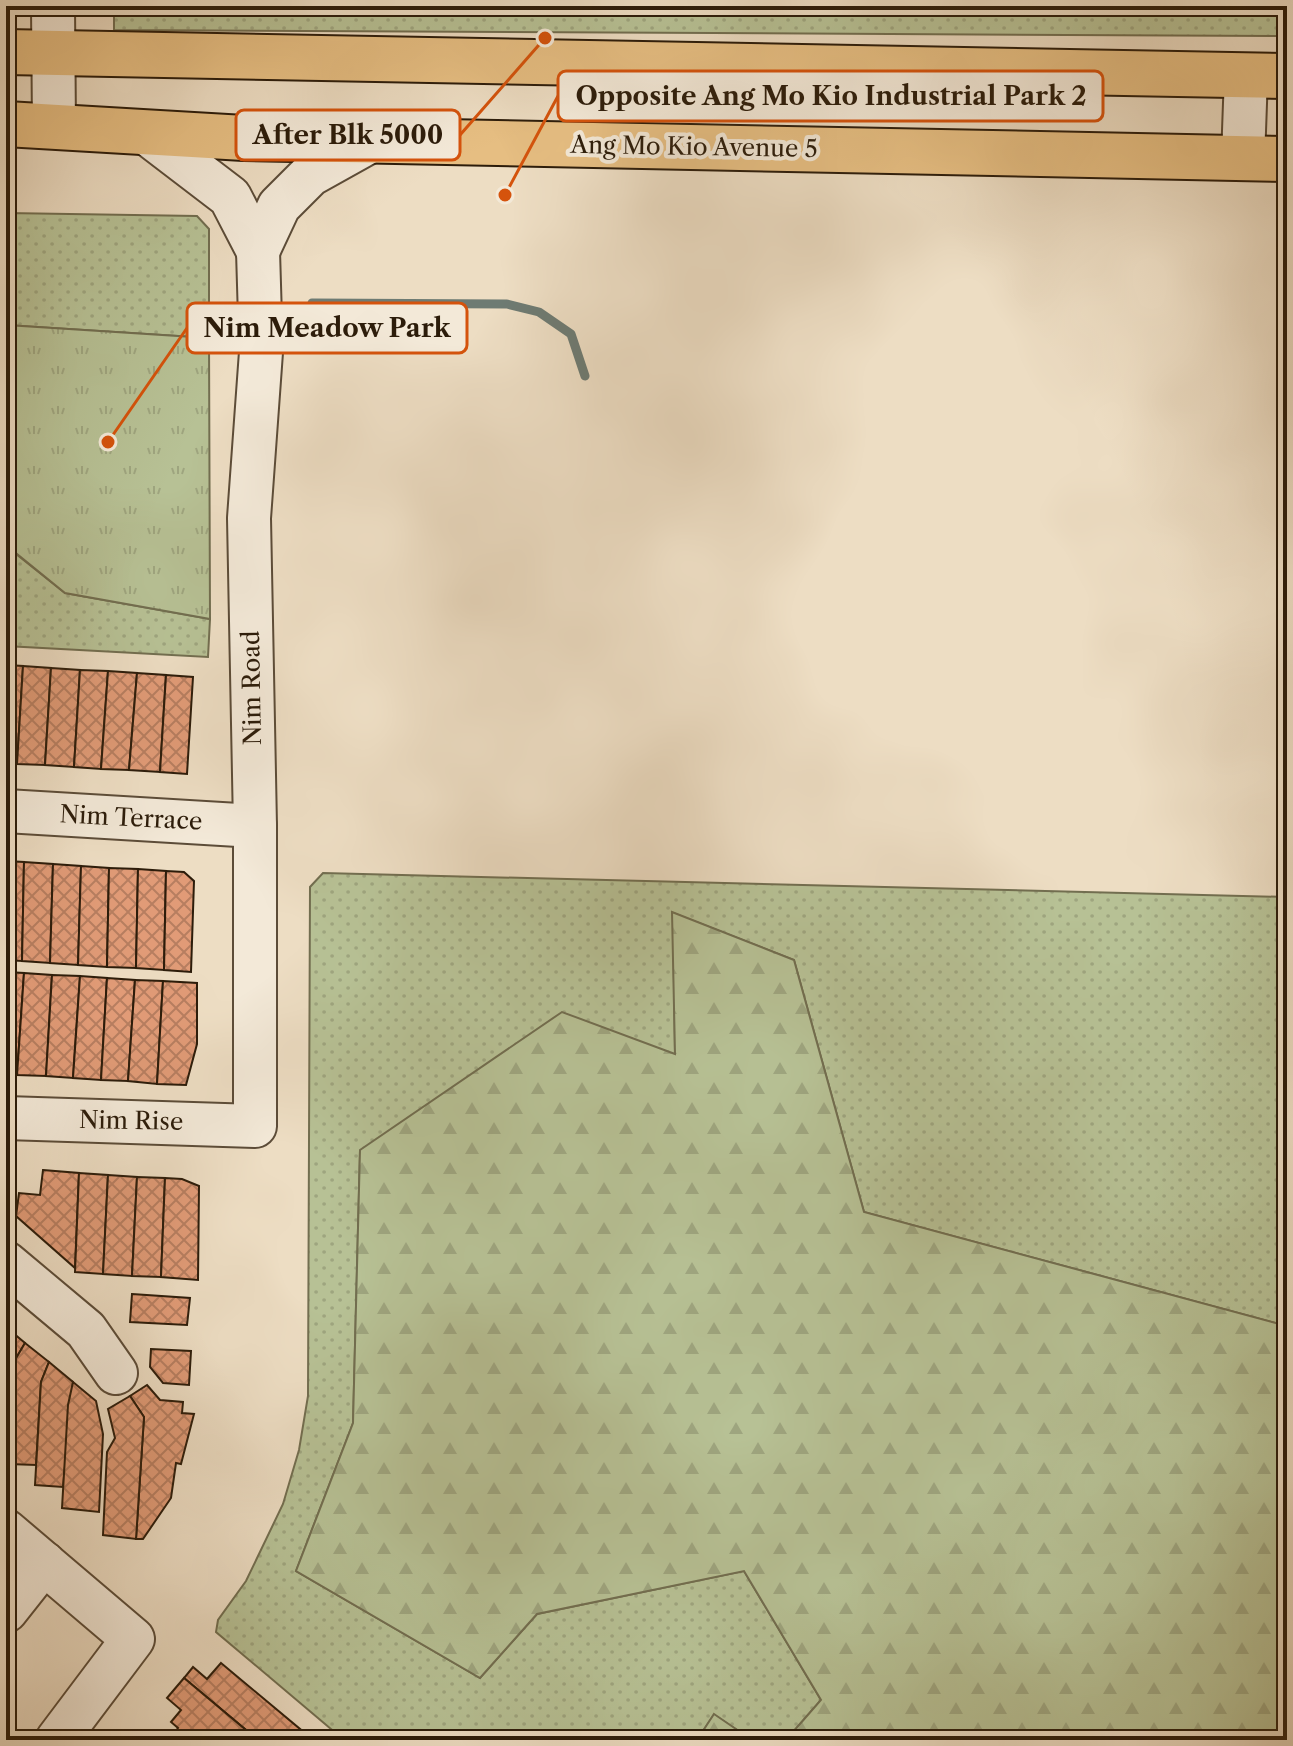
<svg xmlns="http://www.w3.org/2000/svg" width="1293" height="1746" viewBox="0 0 1293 1746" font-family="'Libre Caslon Text',serif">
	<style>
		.grass { fill: url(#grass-dots); stroke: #726e50; stroke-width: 2 }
		.forest { fill: url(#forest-firs); stroke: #726e50; stroke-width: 2 }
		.park { fill: url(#park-tufts); stroke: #726e50; stroke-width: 2 }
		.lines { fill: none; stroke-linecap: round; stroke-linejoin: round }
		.stream { stroke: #6e7b73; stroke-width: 9 }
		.building { fill: url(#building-cross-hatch); stroke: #2c1c0a; stroke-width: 2 }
		.minor-casing { stroke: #5c4c38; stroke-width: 46 }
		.major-casing { stroke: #2c1c0a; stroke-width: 48 }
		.minor { stroke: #f3e9d8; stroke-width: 42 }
		.major { stroke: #e6be82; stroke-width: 44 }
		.labels { text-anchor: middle; stroke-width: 8; stroke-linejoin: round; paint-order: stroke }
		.street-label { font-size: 24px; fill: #2c1c0a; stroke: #f3e9d8 }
		.leader { fill: none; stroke: #d5530c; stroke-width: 3 }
		.callout-dot { fill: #d5530c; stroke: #f3e9d8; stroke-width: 3 }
		.callout { fill: #f3e9d8; stroke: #d5530c; stroke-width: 3 }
		.callout-label { font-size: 26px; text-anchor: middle; font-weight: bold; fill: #2c1c0a }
	</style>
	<defs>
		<pattern id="grass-dots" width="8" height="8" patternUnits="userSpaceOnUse" patternTransform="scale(2)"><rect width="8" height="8" fill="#b7c195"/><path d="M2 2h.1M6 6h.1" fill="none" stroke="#9ea57f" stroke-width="1.8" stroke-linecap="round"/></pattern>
		<pattern id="forest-firs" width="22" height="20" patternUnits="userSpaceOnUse" patternTransform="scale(2)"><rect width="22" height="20" fill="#b7c195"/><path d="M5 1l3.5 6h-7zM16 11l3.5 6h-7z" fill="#9ea57f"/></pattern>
		<pattern id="park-tufts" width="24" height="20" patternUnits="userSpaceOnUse" patternTransform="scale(2)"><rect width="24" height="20" fill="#b7c195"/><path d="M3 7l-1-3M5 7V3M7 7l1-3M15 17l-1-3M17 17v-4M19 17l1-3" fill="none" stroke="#9ea57f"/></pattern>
		<pattern id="building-cross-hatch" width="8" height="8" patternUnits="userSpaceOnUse" patternTransform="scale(2)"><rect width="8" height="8" fill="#e19b77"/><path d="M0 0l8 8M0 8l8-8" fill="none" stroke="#b77e60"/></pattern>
	</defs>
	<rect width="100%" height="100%" fill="#edddc3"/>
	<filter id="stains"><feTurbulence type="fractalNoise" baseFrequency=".0025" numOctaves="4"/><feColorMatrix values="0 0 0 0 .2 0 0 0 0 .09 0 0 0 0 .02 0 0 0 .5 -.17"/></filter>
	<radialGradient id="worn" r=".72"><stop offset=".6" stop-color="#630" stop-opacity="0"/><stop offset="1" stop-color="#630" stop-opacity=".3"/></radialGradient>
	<g class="grass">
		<polygon points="114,6 1279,6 1279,36 114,30"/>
		<polygon points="6,213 197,216 209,229 209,338 6,325"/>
		<polygon points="6,546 65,593 210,619 208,657 6,646"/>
		<polygon points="323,873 1287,897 1287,1326 864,1212 794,960 673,913 675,1055 360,1151 353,1423 296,1571 480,1678 537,1614 744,1571 821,1700 786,1740 752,1740 714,1715 697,1740 344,1740 216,1632 218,1620 246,1581 283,1504 299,1450 308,1396 310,887"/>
	</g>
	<g class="forest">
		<polygon points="672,912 794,960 864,1212 1287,1326 1287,1740 786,1740 821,1700 744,1571 537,1614 480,1678 296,1571 353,1423 360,1150 562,1012 675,1054"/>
		<polygon points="714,1714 752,1740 697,1740"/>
	</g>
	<polygon class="park" points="6,325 209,338 210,619 65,593 6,545"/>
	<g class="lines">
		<polyline class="stream" points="312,303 507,304 539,312 571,334 585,376"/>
	</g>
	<g class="building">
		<polygon points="6,665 23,666 17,764 6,763"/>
		<polygon points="23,666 51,668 45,765 17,764"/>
		<polygon points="51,668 80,670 74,767 45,765"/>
		<polygon points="80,670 108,671 101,769 74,767"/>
		<polygon points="108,671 137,673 129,770 101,769"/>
		<polygon points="137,673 166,675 160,772 129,770"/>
		<polygon points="166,675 193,677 187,774 160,772"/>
		<polygon points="6,861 24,862 22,961 6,960"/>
		<polygon points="24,862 53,864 50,963 22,961"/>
		<polygon points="53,864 81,866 78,965 50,963"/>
		<polygon points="81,866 109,868 107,967 78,965"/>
		<polygon points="109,868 138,869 136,968 107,967"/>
		<polygon points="138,869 166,871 164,970 136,968"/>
		<polygon points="166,871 184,872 194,881 191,972 164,970"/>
		<polygon points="6,972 24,973 17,1075 6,1074"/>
		<polygon points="24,973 52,975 46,1076 17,1075"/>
		<polygon points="52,975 80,976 73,1078 46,1076"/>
		<polygon points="80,976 107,978 101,1080 73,1078"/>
		<polygon points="107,978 135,980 128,1081 101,1080"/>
		<polygon points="135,980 163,981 157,1084 128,1081"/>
		<polygon points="163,981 197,983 197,1044 186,1085 157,1084"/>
		<polygon points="43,1170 79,1173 75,1268 16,1216 19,1193 40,1195"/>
		<polygon points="79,1173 108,1175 103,1274 75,1272"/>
		<polygon points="108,1175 137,1177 132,1276 103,1274"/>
		<polygon points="137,1177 165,1178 161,1277 132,1276"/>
		<polygon points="165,1178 182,1179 199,1186 198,1280 161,1277"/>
		<polygon points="132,1294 190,1298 187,1325 130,1322"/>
		<polygon points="6,1327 25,1343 15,1360 10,1443 6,1443"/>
		<polygon points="25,1343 49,1362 41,1382 36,1465 9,1464 15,1360"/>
		<polygon points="151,1349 191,1351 189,1385 163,1383 150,1367"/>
		<polygon points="49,1362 73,1382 63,1487 35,1485 41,1382"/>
		<polygon points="73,1382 96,1401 103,1434 99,1512 62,1508 68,1405"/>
		<polygon points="147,1385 160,1400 183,1402 182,1413 194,1414 181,1464 176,1463 171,1498 143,1539 136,1539 144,1417 130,1396"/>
		<polygon points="130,1396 144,1417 136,1539 103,1535 107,1452 115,1438 108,1409"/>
		<polygon points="221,1663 306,1734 301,1740 258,1740 184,1678 193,1667 207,1679"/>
		<polygon points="184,1678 258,1740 179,1740 173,1735 178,1728 171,1722 181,1710 167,1698"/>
	</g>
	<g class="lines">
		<g class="minor-casing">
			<g id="minor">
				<polyline points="53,6 54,127"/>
				<polyline points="145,132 230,197 258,251 279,206 310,175 371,141"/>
				<polyline points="1243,159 1246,75"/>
				<polyline points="6,811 255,826"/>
				<polyline points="6,1118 255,1126 255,826 249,518 261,352 258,251"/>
				<polyline points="6,1263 86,1330 116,1373"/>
				<polyline points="6,1531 133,1639 57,1740"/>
				<polyline points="6,1611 44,1563"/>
			</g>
		</g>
		<g class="major-casing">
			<g id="major">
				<polyline points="6,52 1287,76"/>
				<polyline points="6,124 244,138 1287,159"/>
			</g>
		</g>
		<use href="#minor" class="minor"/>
		<use href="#major" class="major"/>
	</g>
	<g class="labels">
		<g class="street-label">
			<text transform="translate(694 147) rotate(1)" y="8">Ang Mo Kio Avenue 5</text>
			<text transform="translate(252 688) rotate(-91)" y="8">Nim Road</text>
			<text transform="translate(131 818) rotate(3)" y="8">Nim Terrace</text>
			<text transform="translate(131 1121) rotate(1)" y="8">Nim Rise</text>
		</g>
	</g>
	<path class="leader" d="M505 195L558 96M545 38L460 135M108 442L187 328"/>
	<g class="callout-dot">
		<circle cx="505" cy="195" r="8"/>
		<circle cx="545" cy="38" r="8"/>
		<circle cx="108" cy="442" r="8"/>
	</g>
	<g class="callout">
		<rect x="558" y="71" width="545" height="50" rx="8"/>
		<rect x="236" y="110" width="224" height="50" rx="8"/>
		<rect x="187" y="303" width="280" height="50" rx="8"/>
	</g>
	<g class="callout-label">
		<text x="831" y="105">Opposite Ang Mo Kio Industrial Park 2</text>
		<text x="348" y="144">After Blk 5000</text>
		<text x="327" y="337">Nim Meadow Park</text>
	</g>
	<rect width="1293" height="1746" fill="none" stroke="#edddc3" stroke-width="32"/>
	<rect x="8" y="8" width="1277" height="1730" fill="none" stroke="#2c1c0a" stroke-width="4"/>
	<rect x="16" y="16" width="1261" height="1714" fill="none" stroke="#2c1c0a" stroke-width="2"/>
	<rect width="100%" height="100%" filter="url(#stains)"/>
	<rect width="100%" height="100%" fill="url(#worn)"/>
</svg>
